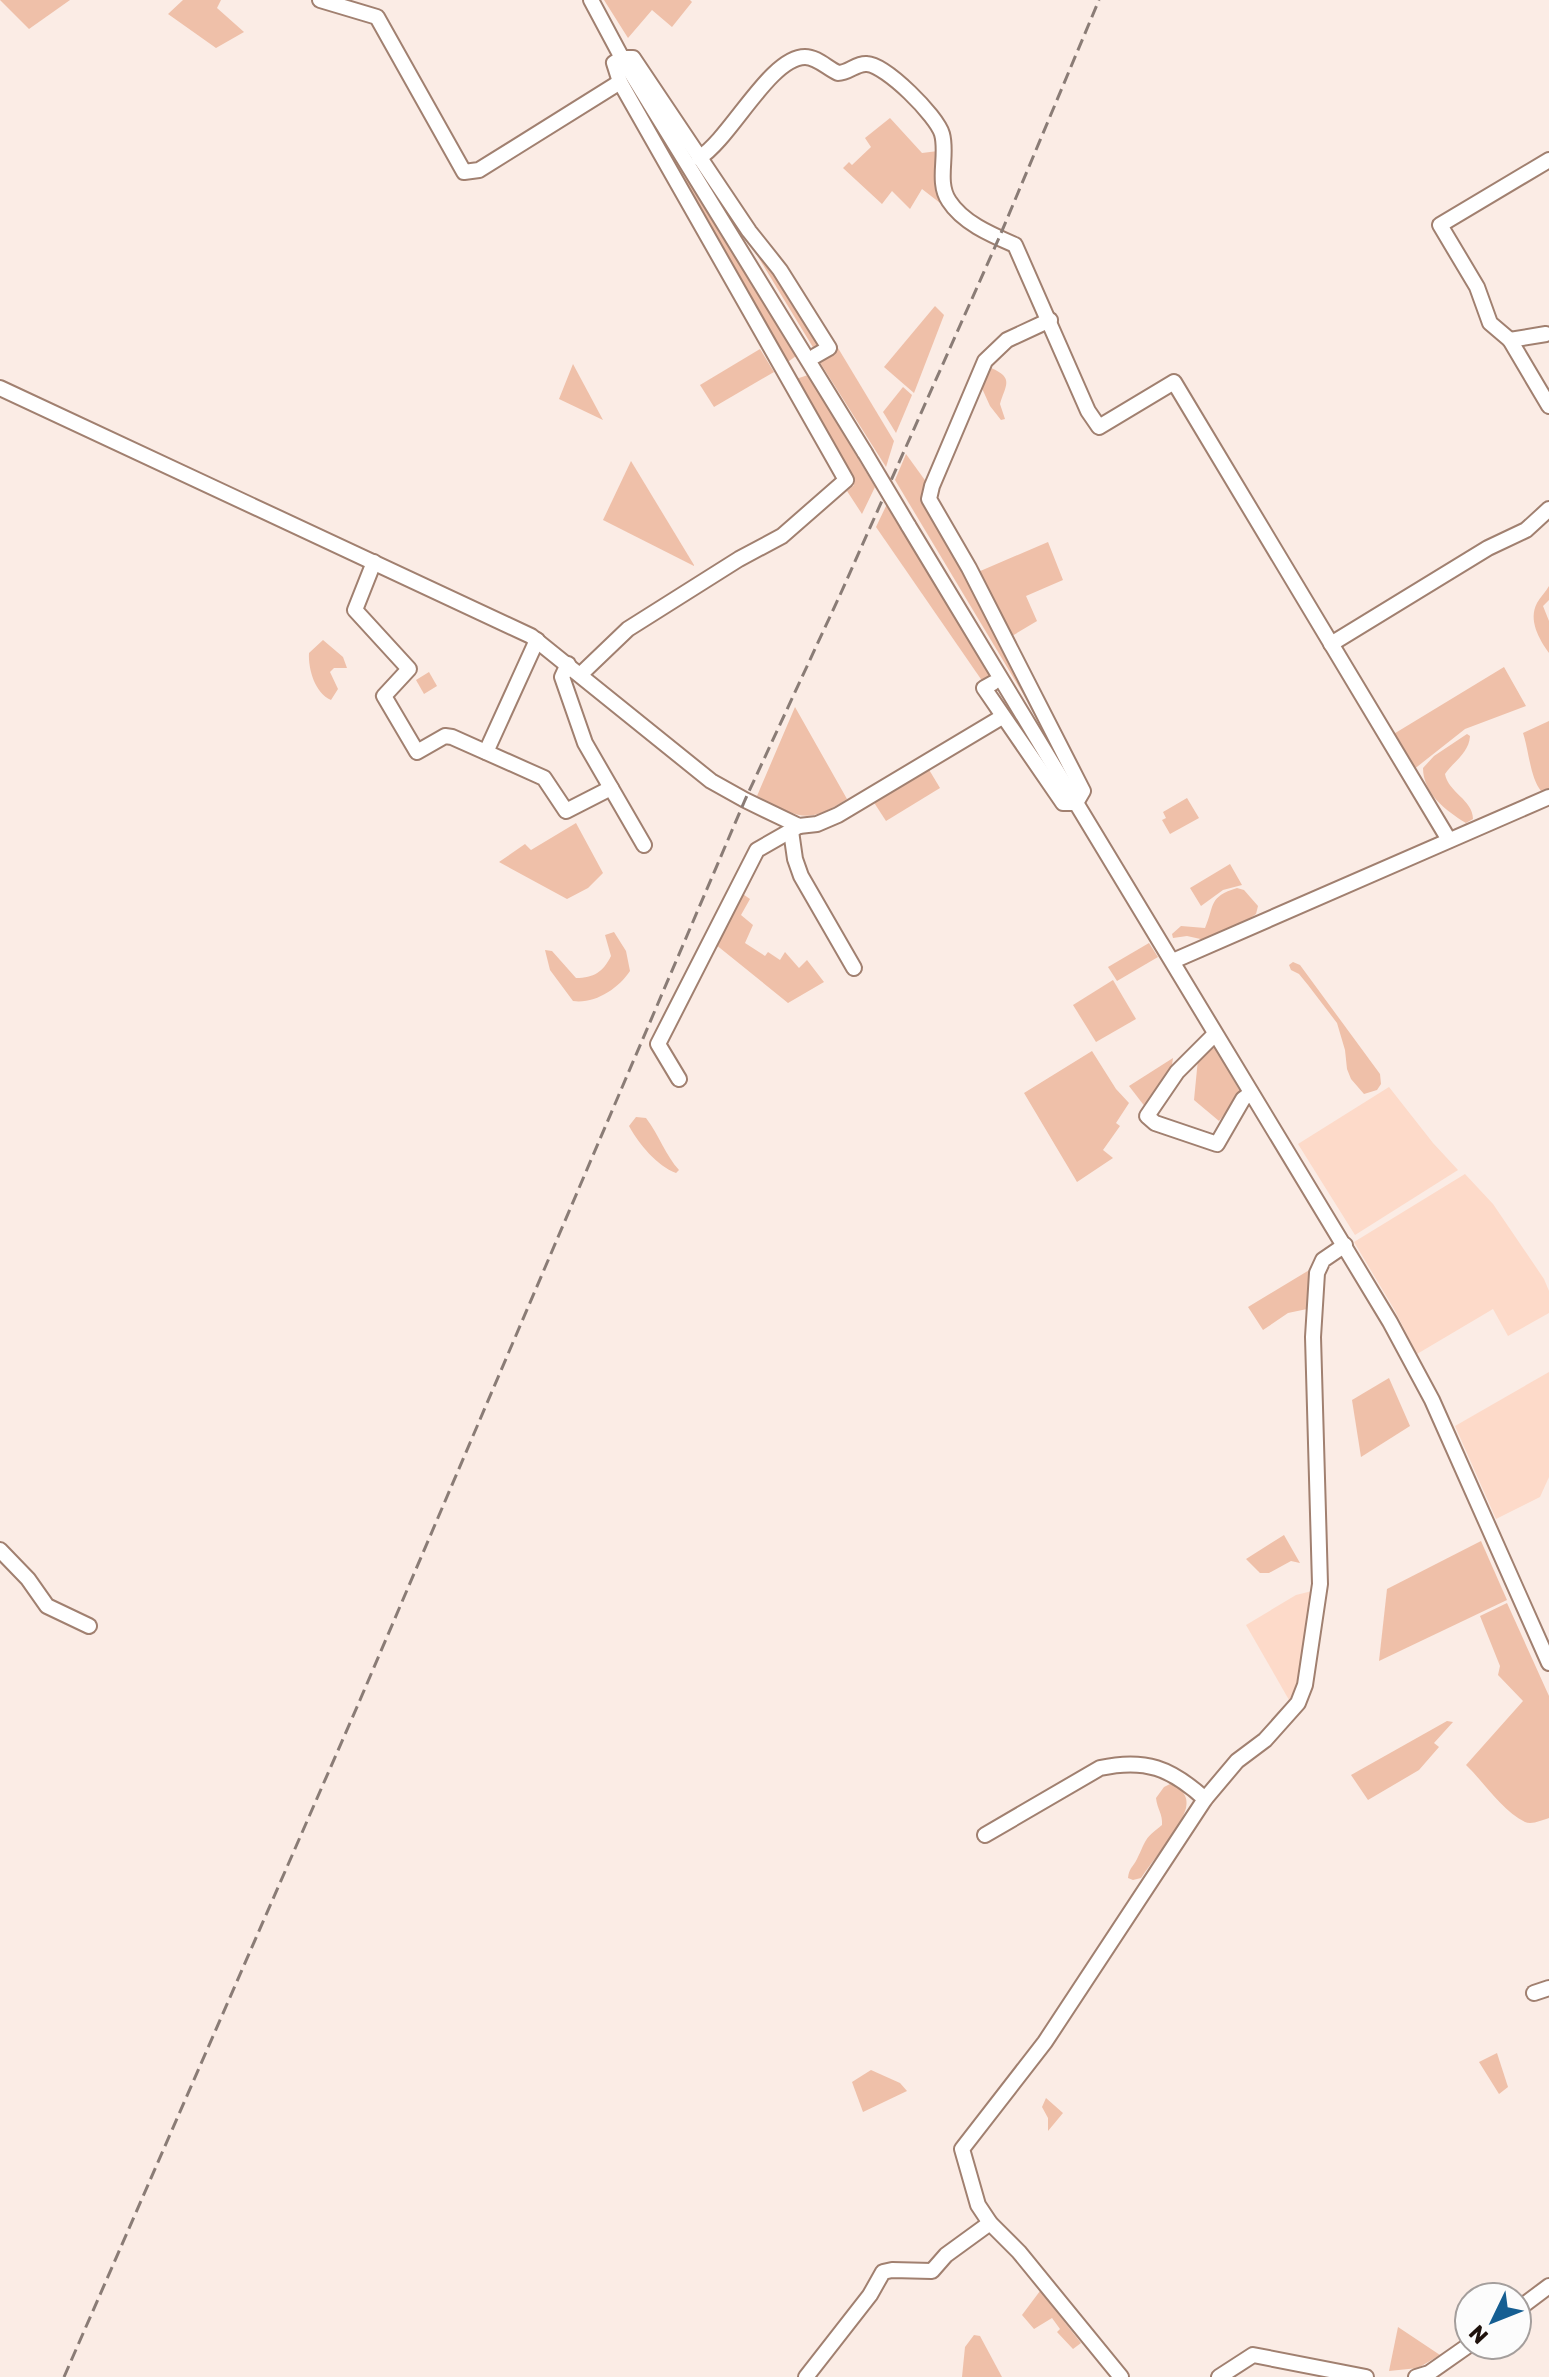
<svg xmlns="http://www.w3.org/2000/svg" width="1549" height="2377" viewBox="0 0 1549 2377" font-family="Rubik,sans-serif">
	<style>
		.built { fill: #fddac9 }
		.green { fill: #efc0a9 }
		.lines { fill: none; stroke-linecap: round; stroke-linejoin: round }
		.minor-casing { stroke: #a18070; stroke-width: 18 }
		.minor { stroke: #fff; stroke-width: 14 }
		.rail { stroke: #8a7c76; stroke-width: 3; stroke-dasharray: 12 6; stroke-linecap: butt }
		.minor-bridge-casing { stroke: #a18070; stroke-width: 18; stroke-linecap: butt }
		.minor-bridge { stroke: #fff; stroke-width: 14 }
	</style>
	<rect width="100%" height="100%" fill="#fbece5"/>
	<g class="built">
		<polygon points="1389,1087 1433,1143 1458,1170 1355,1235 1298,1144"/>
		<polygon points="1465,1174 1493,1204 1544,1279 1549,1291 1549,1313 1508,1336 1493,1309 1417,1354 1394,1309 1354,1242"/>
		<polygon points="1549,1372 1549,1477 1540,1497 1496,1519 1455,1426"/>
		<polygon points="1312,1591 1297,1687 1289,1700 1246,1625 1296,1595"/>
	</g>
	<g class="green">
		<polygon points="0,0 70,0 29,29"/>
		<polygon points="183,0 221,0 217,8 244,32 216,48 168,14"/>
		<polygon points="604,0 690,0 692,2 672,27 652,10 628,38"/>
		<polygon points="639,101 657,124 796,356 785,364"/>
		<polygon points="890,118 922,153 938,151 944,206 922,189 910,209 892,191 882,204 843,168 849,162 852,165 871,147 865,138"/>
		<polygon points="746,237 779,275 823,344 814,349"/>
		<polygon points="935,306 944,315 914,393 884,367"/>
		<polygon points="838,348 894,441 886,467 819,361"/>
		<polygon points="760,349 774,372 714,407 700,385"/>
		<polygon points="573,364 603,420 559,399"/>
		<path d="M991,368C1015,378 1005,386 1000,404L1005,419L1001,420L990,406L980,384L986,372Z"/>
		<polygon points="808,375 875,487 862,514 847,491 854,485 793,380"/>
		<polygon points="903,387 912,395 896,433 883,412"/>
		<polygon points="906,454 927,483 1067,767 895,480"/>
		<polygon points="631,461 694,565 694,566 603,520"/>
		<polygon points="887,504 995,679 985,685 876,527"/>
		<polygon points="1048,542 1063,580 1026,596 1037,621 1012,636 978,572"/>
		<path d="M1549,586V600L1543,606L1549,621V653C1539,639 1528,620 1537,603C1540,597 1546,592 1549,586Z"/>
		<path d="M323,640L343,657L347,668H334L330,672L338,689L331,700C315,693 308,669 309,653Z"/>
		<polygon points="1504,667 1526,706 1465,729 1413,770 1392,735"/>
		<polygon points="429,672 437,686 424,694 416,680"/>
		<path d="M795,707L847,799C806,826 798,817 757,796Z"/>
		<path d="M1549,721V790L1541,791C1530,777 1529,751 1523,733Z"/>
		<path d="M1467,734L1470,736C1469,753 1454,761 1445,774C1448,792 1473,800 1473,819L1466,823C1446,811 1423,793 1423,768L1434,756Z"/>
		<polygon points="928,768 940,788 886,821 873,801"/>
		<polygon points="1187,798 1199,818 1170,834 1162,820 1166,818 1163,812"/>
		<polygon points="576,823 603,873 588,888 567,899 499,862 525,844 531,850"/>
		<polygon points="1230,864 1242,885 1223,890 1201,906 1190,888"/>
		<path d="M1237,888L1244,890L1258,906L1256,914L1245,922L1205,940L1187,936L1173,938L1172,934L1181,926L1205,928C1215,905 1208,897 1237,888Z"/>
		<polygon points="740,892 750,899 741,915 753,925 745,943 765,956 768,952 780,960 785,952 799,968 807,960 824,982 788,1003 715,944"/>
		<path d="M614,932L626,951L630,971C618,989 595,1004 573,1001L550,970L545,950L552,951L576,978C594,978 603,972 611,956L605,935Z"/>
		<polygon points="1149,943 1158,957 1117,981 1108,967"/>
		<polygon points="1293,962 1300,965 1380,1074 1381,1084 1377,1090 1364,1094 1351,1079 1347,1069 1345,1050 1337,1023 1308,985 1299,974 1291,970 1289,965"/>
		<polygon points="1113,980 1136,1019 1096,1042 1073,1005"/>
		<polygon points="1213,1045 1241,1093 1219,1121 1194,1100 1198,1059"/>
		<polygon points="1092,1051 1116,1089 1129,1103 1116,1123 1120,1126 1103,1150 1113,1158 1077,1182 1024,1093"/>
		<polygon points="1173,1058 1171,1071 1146,1108 1129,1086"/>
		<path d="M636,1117L646,1118C659,1135 666,1156 679,1170L676,1173C657,1166 639,1144 629,1126Z"/>
		<polygon points="1311,1269 1307,1309 1288,1313 1263,1330 1248,1307"/>
		<polygon points="1389,1378 1410,1426 1361,1457 1352,1400"/>
		<polygon points="1284,1535 1300,1563 1291,1561 1269,1573 1260,1573 1246,1559"/>
		<polygon points="1481,1541 1507,1600 1379,1661 1387,1589"/>
		<path d="M1507,1603L1549,1696V1818C1542,1820 1532,1825 1525,1822C1502,1811 1484,1782 1466,1765L1523,1701L1498,1675L1500,1666L1480,1616Z"/>
		<polygon points="1447,1721 1453,1722 1434,1743 1439,1747 1419,1770 1368,1800 1351,1775"/>
		<path d="M1170,1784C1181,1787 1189,1796 1186,1808C1183,1823 1151,1863 1141,1878L1133,1880L1128,1878C1129,1868 1133,1867 1137,1859C1147,1839 1143,1840 1162,1825C1163,1814 1157,1809 1156,1798L1164,1787Z"/>
		<polygon points="1497,2053 1508,2087 1499,2094 1479,2062"/>
		<polygon points="871,2070 900,2083 907,2091 863,2112 852,2082"/>
		<polygon points="1046,2098 1063,2113 1048,2131 1048,2118 1042,2107"/>
		<polygon points="1040,2291 1081,2343 1073,2349 1057,2332 1060,2329 1052,2318 1034,2329 1022,2315"/>
		<polygon points="1398,2327 1440,2355 1418,2368 1389,2371"/>
		<polygon points="974,2335 980,2336 1002,2377 962,2377 965,2347"/>
	</g>
	<g class="lines">
		<g class="minor-casing">
			<g id="minor">
				<polyline points="320,0 377,17 464,172 479,170 620,82"/>
				<polyline points="591,0 622,58 865,453"/>
				<polyline points="622,58 633,58 749,231 780,270 829,348 815,356"/>
				<path d="M699,158C731,138 770,57 805,57C817,57 827,68 838,73C849,73 856,63 867,64C886,65 937,116 942,134C948,155 936,182 949,201C963,223 992,235 1015,245L1088,411L1099,427L1174,382L1449,840"/>
				<polyline points="1549,160 1440,225 1477,287 1490,323 1510,340 1549,406"/>
				<polyline points="1510,340 1546,334"/>
				<polyline points="0,388 531,636 711,781 745,800 799,826 817,824 838,815 1002,717"/>
				<polyline points="908,525 1390,1322 1432,1400 1549,1663"/>
				<polyline points="374,562 355,610 409,669 384,696 417,752 445,736 452,737 544,778 566,811 611,788"/>
				<polyline points="1331,644 1488,548 1526,530 1549,509"/>
				<polyline points="568,664 562,677 585,743 644,845"/>
				<polyline points="581,674 628,629 739,559 782,536 846,480 620,82 614,63 622,58"/>
				<polyline points="993,683 984,688 1063,803 1076,803 1083,791 969,568 929,499 932,486 985,361 1007,340 1050,320"/>
				<polyline points="486,752 537,640"/>
				<polyline points="791,831 795,859 801,876 854,968"/>
				<polyline points="1173,961 1549,797"/>
				<polyline points="1215,1034 1177,1072 1147,1116 1155,1123 1217,1144 1243,1099 1251,1093"/>
				<polyline points="679,1079 658,1044 757,850 799,826"/>
				<polyline points="0,1550 28,1579 47,1606 89,1626"/>
				<path d="M985,1835L1100,1768C1145,1758 1171,1768 1205,1799"/>
				<polyline points="1534,1993 1549,1988"/>
				<polyline points="1517,2310 1549,2286"/>
				<polyline points="806,2377 870,2295 883,2272 892,2270 932,2271 946,2255 990,2223"/>
				<polyline points="1121,2377 1019,2252 990,2223 978,2205 962,2149 1045,2042 1205,1799 1237,1761 1265,1740 1298,1703 1305,1685 1320,1584 1313,1337 1317,1273 1323,1260 1345,1245"/>
				<polyline points="1219,2377 1253,2355 1366,2377"/>
				<polyline points="1416,2377 1429,2373 1469,2345"/>
			</g>
		</g>
		<use href="#minor" class="minor"/>
		<polyline class="rail" points="64,2377 360,1700 745,800 840,595 999,238 1099,0"/>
		<g class="minor-bridge-casing">
			<polyline id="minor-bridge" points="865,453 908,525"/>
		</g>
		<use href="#minor-bridge" class="minor-bridge"/>
	</g>
	<g transform="translate(1493 2321) rotate(227)"><circle r="38" fill="#fcfcfc" stroke="#a49e9c" stroke-width="2"/>
	<path d="M0-6L14 30L0 20L-14 30Z" fill="#155e92"/>
	<text y="-12" font-size="22" font-weight="bold" text-anchor="middle" fill="#1f120c">N</text>
	</g>
</svg>
